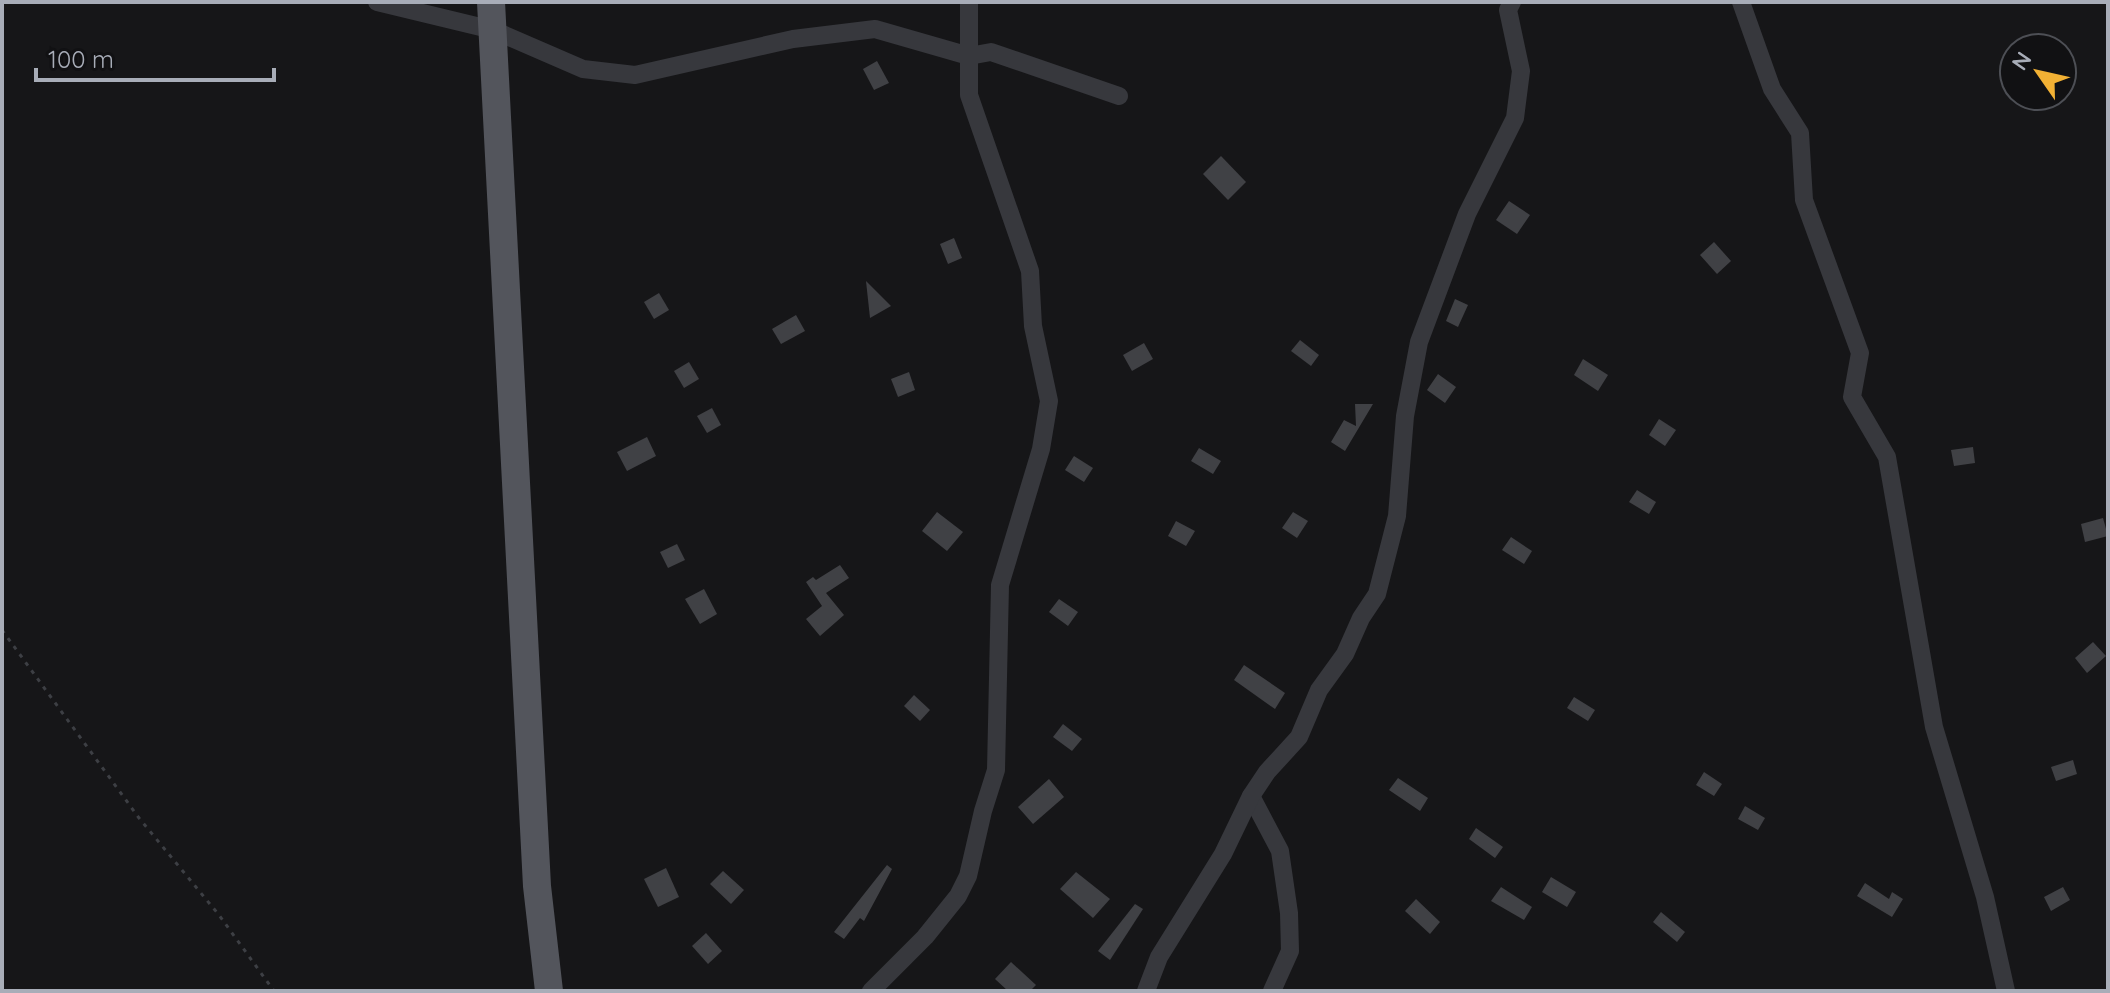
<svg xmlns="http://www.w3.org/2000/svg" width="2110" height="993" viewBox="0 0 2110 993" font-family="Quicksand,sans-serif">
	<style>
		.building { fill: #404145 }
		.lines { fill: none; stroke-linecap: round; stroke-linejoin: round }
		.path { stroke: #3d3f44; stroke-width: 3; stroke-dasharray: 4 6; stroke-linecap: butt }
		.street { stroke: #37383d; stroke-width: 18 }
		.primary { stroke: #53555c; stroke-width: 28 }
	</style>
	<rect width="100%" height="100%" fill="#161618"/>
	<g class="building">
		<polygon points="877,61 889,83 874,90 863,69"/>
		<polygon points="1221,156 1246,182 1228,200 1203,174"/>
		<polygon points="1509,201 1530,215 1517,234 1496,220"/>
		<polygon points="954,238 962,258 948,264 940,244"/>
		<polygon points="1714,242 1731,261 1717,274 1700,255"/>
		<polygon points="866,281 891,306 870,318"/>
		<polygon points="659,293 669,310 654,319 644,302"/>
		<polygon points="1455,299 1468,305 1458,327 1446,321"/>
		<polygon points="796,315 805,331 781,344 772,329"/>
		<polygon points="1300,340 1319,355 1311,366 1291,351"/>
		<polygon points="1144,343 1153,359 1132,371 1123,355"/>
		<polygon points="1583,359 1608,375 1598,391 1574,375"/>
		<polygon points="689,362 699,379 684,388 674,371"/>
		<polygon points="909,372 915,390 898,397 891,379"/>
		<polygon points="1438,374 1456,387 1445,403 1427,390"/>
		<polygon points="1355,404 1373,404 1345,451 1331,442 1344,420 1356,426"/>
		<polygon points="712,408 721,425 707,433 697,416"/>
		<polygon points="1659,419 1676,430 1665,446 1649,435"/>
		<polygon points="647,437 656,456 627,471 617,452"/>
		<polygon points="1973,447 1975,463 1954,466 1951,450"/>
		<polygon points="1199,448 1221,461 1213,474 1191,461"/>
		<polygon points="1074,456 1093,468 1084,482 1065,470"/>
		<polygon points="1637,490 1656,502 1649,514 1629,502"/>
		<polygon points="937,512 963,532 947,551 922,531"/>
		<polygon points="1293,512 1308,521 1297,538 1282,528"/>
		<polygon points="2103,518 2108,536 2085,542 2081,524"/>
		<polygon points="1176,521 1195,531 1186,546 1168,536"/>
		<polygon points="1511,537 1532,551 1524,564 1502,550"/>
		<polygon points="677,544 685,560 668,568 660,552"/>
		<polygon points="840,565 849,578 826,593 844,615 820,636 806,619 822,606 806,582 813,577 816,580"/>
		<polygon points="704,589 717,614 700,624 685,599"/>
		<polygon points="1059,599 1078,612 1068,626 1049,612"/>
		<polygon points="2093,642 2106,656 2087,673 2075,658"/>
		<polygon points="1244,665 1285,693 1275,709 1234,680"/>
		<polygon points="914,695 930,710 920,721 904,706"/>
		<polygon points="1574,697 1595,710 1588,721 1567,708"/>
		<polygon points="1063,724 1082,739 1072,751 1053,737"/>
		<polygon points="2073,760 2077,774 2056,781 2051,767"/>
		<polygon points="1704,772 1722,784 1714,796 1696,785"/>
		<polygon points="1398,778 1428,798 1420,811 1389,790"/>
		<polygon points="1049,779 1064,797 1033,824 1018,807"/>
		<polygon points="1745,806 1765,818 1758,830 1738,819"/>
		<polygon points="1476,828 1503,847 1495,858 1469,839"/>
		<polygon points="887,865 892,869 864,921 860,918 844,939 834,932"/>
		<polygon points="666,868 679,897 658,907 644,879"/>
		<polygon points="723,871 744,890 731,904 710,884"/>
		<polygon points="1076,872 1110,899 1093,918 1060,889"/>
		<polygon points="1551,877 1576,892 1567,907 1542,892"/>
		<polygon points="1865,883 1889,899 1892,892 1903,899 1892,917 1857,896"/>
		<polygon points="1501,887 1532,907 1524,920 1491,901"/>
		<polygon points="2063,887 2070,900 2051,911 2044,897"/>
		<polygon points="1416,899 1440,922 1430,934 1405,911"/>
		<polygon points="1135,904 1143,909 1110,960 1098,951"/>
		<polygon points="1661,912 1685,932 1677,942 1653,922"/>
		<polygon points="706,933 722,951 708,964 692,946"/>
		<polygon points="1011,962 1036,985 1030,991 1008,991 995,979"/>
	</g>
	<g class="lines">
		<polyline class="path" points="2,630 139,818 219,915 274,991"/>
		<g class="street">
			<polyline points="377,2 493,30 583,69 635,75 793,39 875,29 969,56 991,52 1119,96"/>
			<polyline points="1741,2 1772,89 1800,133 1804,200 1860,353 1852,397 1887,457 1934,727 1985,897 2006,991"/>
			<polyline points="1251,796 1280,851 1289,913 1290,951 1272,991"/>
			<polyline points="871,991 925,937 958,896 968,876 983,811 996,770 1000,585 1041,449 1049,401 1033,326 1030,271 969,95 969,2"/>
			<polyline points="1146,991 1159,957 1223,854 1251,796 1267,772 1299,737 1319,690 1345,654 1361,618 1377,594 1397,516 1405,416 1419,342 1467,214 1515,118 1521,71 1508,10 1512,2"/>
		</g>
		<polyline class="primary" points="491,2 537,886 549,991"/>
	</g>
	<rect width="2110" height="993" fill="none" stroke="#a8adb8" stroke-width="8"/>
	<g transform="translate(2038 72) rotate(304)"><circle r="38" fill="#111113" stroke="#4d4f55" stroke-width="2"/>
	<path d="M0-6L14 30L0 20L-14 30Z" fill="#f2b134"/>
	<text y="-12" font-size="22" font-weight="bold" text-anchor="middle" fill="#a8adb8">N</text>
	</g>
	<path d="M36 68v12h238v-12" fill="none" stroke="#a8adb8" stroke-width="4"/>
	<text x="48" y="68" font-size="24" fill="#a8adb8" stroke="#111113" stroke-width="6" paint-order="stroke">100 m</text>
</svg>
